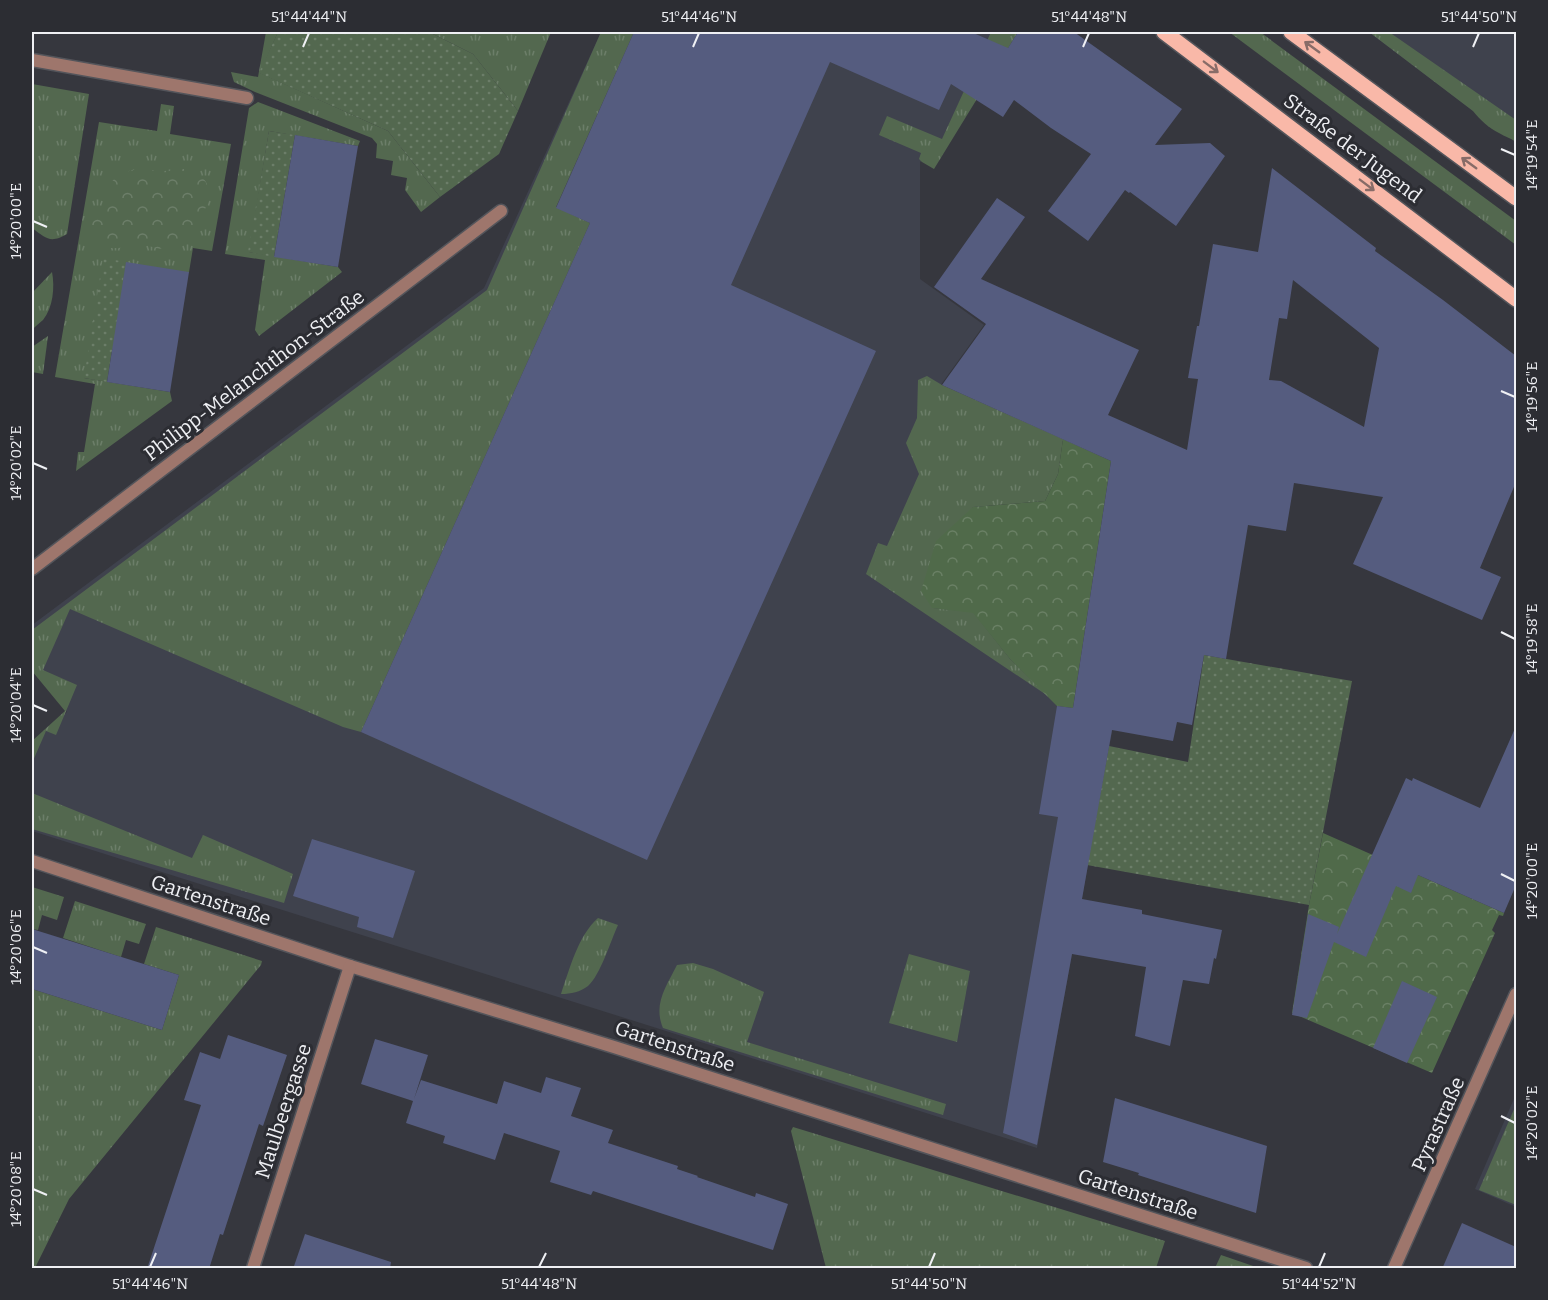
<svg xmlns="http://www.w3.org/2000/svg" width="1548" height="1300" viewBox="0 0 1548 1300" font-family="Bitter,serif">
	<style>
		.built { fill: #3f424d }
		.grass { fill: url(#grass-tufts) }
		.forest { fill: url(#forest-crowns) }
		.park { fill: url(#park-crowns) }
		.garden { fill: url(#garden-dots) }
		.building { fill: #555c7f; fill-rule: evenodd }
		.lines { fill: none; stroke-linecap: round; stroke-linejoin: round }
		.minor-casing { stroke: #54555b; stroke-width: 15 }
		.primary-casing { stroke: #54555b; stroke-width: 18 }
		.minor { stroke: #9e766c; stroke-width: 12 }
		.primary { stroke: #f9b8a8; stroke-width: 15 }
		.oneway { stroke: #886c68 }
		.ticks { fill: none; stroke: #eff0f4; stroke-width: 2 }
		.labels { text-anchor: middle; stroke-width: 6; stroke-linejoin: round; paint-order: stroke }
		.street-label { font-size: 20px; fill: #eff0f4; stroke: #2c2d33 }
		.neatline { fill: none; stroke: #eff0f4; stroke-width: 2 }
		.ticks-label { font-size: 15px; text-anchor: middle; fill: #eff0f4 }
	</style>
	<defs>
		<pattern id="grass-tufts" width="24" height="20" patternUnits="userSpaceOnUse" patternTransform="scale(1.5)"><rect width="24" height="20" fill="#53684f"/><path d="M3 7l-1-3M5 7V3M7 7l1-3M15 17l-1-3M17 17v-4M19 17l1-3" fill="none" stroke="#6c7e69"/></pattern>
		<pattern id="forest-crowns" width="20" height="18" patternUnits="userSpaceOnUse" patternTransform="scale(1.5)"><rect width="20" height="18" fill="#506a4a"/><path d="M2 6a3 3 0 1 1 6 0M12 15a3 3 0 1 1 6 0" fill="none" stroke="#6a8065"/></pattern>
		<pattern id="park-crowns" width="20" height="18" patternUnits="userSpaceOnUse" patternTransform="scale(1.5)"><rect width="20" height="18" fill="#53684f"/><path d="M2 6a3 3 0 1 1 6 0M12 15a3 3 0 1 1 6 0" fill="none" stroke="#6c7e69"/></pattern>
		<pattern id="garden-dots" width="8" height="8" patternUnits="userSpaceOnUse" patternTransform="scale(1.5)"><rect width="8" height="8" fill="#53684f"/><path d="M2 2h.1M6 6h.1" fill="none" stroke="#6c7e69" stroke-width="1.8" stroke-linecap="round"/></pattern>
	</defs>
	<rect width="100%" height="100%" fill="#36373e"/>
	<g class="built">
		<polygon points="601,32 1016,32 934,168 922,161 920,162 920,279 984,325 940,386 1071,706 1115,715 1037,1148 32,831 32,744 67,712 32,668 32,625 484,288"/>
		<polygon points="1369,32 1516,32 1516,142 1473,111"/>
		<polygon points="1516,1094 1516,1207 1475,1189"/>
	</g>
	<g class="grass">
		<polygon points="266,32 278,32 260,73 388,131 440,197 421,212 405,190 407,178 391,175 393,161 376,158 377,144 372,138 255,92 234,82 231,72 258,77"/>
		<polygon points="429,32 551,32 518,111 473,54"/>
		<polygon points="601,32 634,32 556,207 590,223 361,732 343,727 70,609 43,670 77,685 56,735 46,731 32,763 32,741 65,711 32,671 32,630 487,290"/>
		<polygon points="991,32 1018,32 934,169 922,162 919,159 921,153 879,135 887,116 942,139"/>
		<polygon points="1229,32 1260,32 1516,221 1516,245"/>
		<path d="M1369,32H1389L1516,120V142C1511,138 1505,137 1499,133C1489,128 1480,120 1473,111Z"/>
		<path d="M32,84L89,94L67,234C50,244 46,238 32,228Z"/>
		<polygon points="258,102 360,141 358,146 269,131 249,252 338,267 342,272 259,336 255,330 265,260 225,254 249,108"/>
		<polygon points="161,104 174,106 170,134 231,144 212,251 193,248 189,272 84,378 170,392 172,401 76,471 78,452 84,452 95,384 55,377 99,122 157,131"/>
		<path d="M52,272C55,287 53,308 43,320C39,323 35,327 32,330V293Z"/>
		<polygon points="48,336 43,374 32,372 32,347"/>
		<polygon points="927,376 942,385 1063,439 1058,474 1045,501 973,507 933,608 973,612 1010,659 1048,696 866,574 878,543 887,546 919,474 906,443 917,418 918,380"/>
		<polygon points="32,793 192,858 203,835 293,874 284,903 32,829"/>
		<polygon points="32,887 64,897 57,920 42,915 38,930 32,929"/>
		<polygon points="75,901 146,924 139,944 126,940 121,957 63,938"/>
		<path d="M598,918L618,925C611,940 600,976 588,986C580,992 571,994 561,994C570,968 578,936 598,918Z"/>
		<polygon points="156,927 262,961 261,965 69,1199 35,1268 32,1268 32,989 162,1030 179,975 144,964"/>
		<polygon points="909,954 970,971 957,1042 889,1023"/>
		<path d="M693,963L713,969L764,992L747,1042L946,1104L943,1115L663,1028C653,1004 666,987 677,965Z"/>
		<polygon points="1515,1107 1516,1108 1516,1205 1479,1190"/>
		<polygon points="793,1127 1165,1241 1156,1268 826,1268 791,1131"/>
		<polygon points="1221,1255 1259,1268 1215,1268"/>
	</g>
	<g class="forest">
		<polygon points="1063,439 1111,461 1073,708 1057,706 1010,659 973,613 932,608 921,591 936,541 973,507 1045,501 1058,474"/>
		<polygon points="1323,833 1504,913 1503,916 1499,915 1492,930 1495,933 1432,1073 1292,1013 1309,905"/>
	</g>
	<path class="park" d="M143,168L163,173L175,169H184L195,173L203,178L206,182L210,192L207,205L203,213L196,219L191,232L178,244L159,249L139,243L119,248H109L101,246L94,243L88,235C89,221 93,215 105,208C107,179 115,173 143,168Z"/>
	<g class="garden">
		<polygon points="278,32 429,32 473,54 518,111 499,154 440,197 388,131 259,73"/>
		<polygon points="269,131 295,135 274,257 248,252"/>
		<polygon points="103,258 126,262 107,382 84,378"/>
		<polygon points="1204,655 1352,681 1309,905 1087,865 1109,746 1188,762"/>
	</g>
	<g class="building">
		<polygon points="634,32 971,32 1008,48 1018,32 1074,32 1182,109 1155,145 1210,143 1225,156 1176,226 1130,192 1129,193 1125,190 1088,241 1048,211 1091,154 1051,128 1014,100 1003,117 951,84 939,110 830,62 731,285 876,351 647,860 361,732 590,223 556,208"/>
		<polygon points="295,135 358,146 338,267 274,257"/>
		<path d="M1272,168L1376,248L1375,251L1443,300L1516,356V482L1480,568L1501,577L1482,620L1353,564L1383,497L1294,483L1286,531L1248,525L1226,659L1204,655L1192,725L1177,722L1173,741L1112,730L1082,899L1142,910V914L1222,930L1216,959L1214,958L1209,984L1183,980L1170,1046L1135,1036L1146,967L1072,954L1037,1145L1003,1133L1058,817L1039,814L1057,706L1073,708L1111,461L942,385L986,324L934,287L997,198L1025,217L981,279L1139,350L1108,415L1187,450L1198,379L1188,378L1197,326H1199L1213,244L1258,252ZM1293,280L1379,348L1364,427L1281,381L1269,380L1279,318L1287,319Z"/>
		<polygon points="126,262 189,272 170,392 107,382"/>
		<polygon points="1516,726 1516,885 1504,913 1418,875 1411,893 1396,886 1366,957 1334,942 1307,1018 1292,1015 1308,914 1339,927 1337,934 1406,778 1412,781 1413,778 1480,808"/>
		<polygon points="312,839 415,871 393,938 357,927 359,917 293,896"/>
		<polygon points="32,929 179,975 162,1030 32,989"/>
		<polygon points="1402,981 1437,997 1407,1063 1373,1048"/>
		<polygon points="228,1035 287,1055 263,1126 259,1124 223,1235 220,1234 209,1269 147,1269 201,1105 184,1100 200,1052 220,1059"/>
		<polygon points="375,1039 428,1055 414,1099 421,1080 497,1104 504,1081 541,1093 546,1077 581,1088 571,1116 613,1130 608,1143 678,1166 677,1169 698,1176 697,1177 755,1197 756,1193 788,1204 773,1250 593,1191 591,1195 550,1182 560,1151 504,1133 495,1160 443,1143 445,1136 406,1123 413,1101 361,1084"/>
		<polygon points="1115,1098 1267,1146 1256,1213 1138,1175 1139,1173 1103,1162"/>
		<polygon points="1462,1223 1516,1247 1516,1269 1442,1269"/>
		<polygon points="305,1234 391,1262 390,1269 293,1269"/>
	</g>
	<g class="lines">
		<g class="minor-casing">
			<g id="minor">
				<polyline points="32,60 247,98"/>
				<polyline points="32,569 501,211"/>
				<polyline points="32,861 350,966 614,1047 1306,1268"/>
				<polyline points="253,1268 350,966"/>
				<polyline points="1394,1268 1516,994"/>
			</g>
		</g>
		<g class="primary-casing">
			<g id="primary">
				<polyline points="1164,32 1516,299"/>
				<polyline points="1291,32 1516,198"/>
			</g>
		</g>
		<use href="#minor" class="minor"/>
		<use href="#primary" class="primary"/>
	</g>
	<defs><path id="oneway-shaft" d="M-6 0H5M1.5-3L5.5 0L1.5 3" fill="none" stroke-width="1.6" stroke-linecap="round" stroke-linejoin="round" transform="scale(1.5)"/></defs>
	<g class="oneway">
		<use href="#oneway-shaft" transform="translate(1312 47) rotate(-144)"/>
		<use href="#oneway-shaft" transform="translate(1211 67) rotate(37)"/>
		<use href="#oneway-shaft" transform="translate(1469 163) rotate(-144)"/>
		<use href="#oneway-shaft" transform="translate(1367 185) rotate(37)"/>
	</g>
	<path class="ticks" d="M303,47L309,33M693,47L699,33M1083,47L1089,33M1473,47L1479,33M1501,149L1515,155M33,221L47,227M1501,391L1515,397M33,463L47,469M1501,632L1515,639M33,705L47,711M1501,874L1515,881M33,947L47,953M1501,1116L1515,1123M33,1189L47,1195M150,1267L156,1253M539,1267L546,1253M929,1267L935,1253M1319,1267L1325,1253"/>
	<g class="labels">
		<g class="street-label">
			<text transform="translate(1353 148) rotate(37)" y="7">Straße der Jugend</text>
			<text transform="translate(254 375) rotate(-37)" y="7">Philipp-Melanchthon-Straße</text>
			<text transform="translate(211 900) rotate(18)" y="7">Gartenstraße</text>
			<text transform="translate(675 1046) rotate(18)" y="7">Gartenstraße</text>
			<text transform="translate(283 1111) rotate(-72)" y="7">Maulbeergasse</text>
			<text transform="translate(1438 1124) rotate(-66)" y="7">Pyrastraße</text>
			<text transform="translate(1138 1194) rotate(18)" y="7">Gartenstraße</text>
		</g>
	</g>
	<rect width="1548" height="1300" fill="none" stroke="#2c2d33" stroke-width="66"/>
	<rect x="33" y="33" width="1482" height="1234" class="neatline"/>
	<g class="ticks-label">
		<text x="309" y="22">51°44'44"N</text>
		<text x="699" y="22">51°44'46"N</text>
		<text x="1089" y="22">51°44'48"N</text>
		<text x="1479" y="22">51°44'50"N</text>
		<text transform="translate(1532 155) rotate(-90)" y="5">14°19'54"E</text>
		<text transform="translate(16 221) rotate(-90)" y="5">14°20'00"E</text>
		<text transform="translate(1532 397) rotate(-90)" y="5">14°19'56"E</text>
		<text transform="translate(16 463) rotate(-90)" y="5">14°20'02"E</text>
		<text transform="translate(1532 639) rotate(-90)" y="5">14°19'58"E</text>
		<text transform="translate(16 705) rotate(-90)" y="5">14°20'04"E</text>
		<text transform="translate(1532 881) rotate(-90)" y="5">14°20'00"E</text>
		<text transform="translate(16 947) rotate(-90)" y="5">14°20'06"E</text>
		<text transform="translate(1532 1123) rotate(-90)" y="5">14°20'02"E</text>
		<text transform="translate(16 1189) rotate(-90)" y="5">14°20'08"E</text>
		<text x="150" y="1289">51°44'46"N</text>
		<text x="539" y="1289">51°44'48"N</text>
		<text x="929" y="1289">51°44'50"N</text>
		<text x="1319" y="1289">51°44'52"N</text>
	</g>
</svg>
